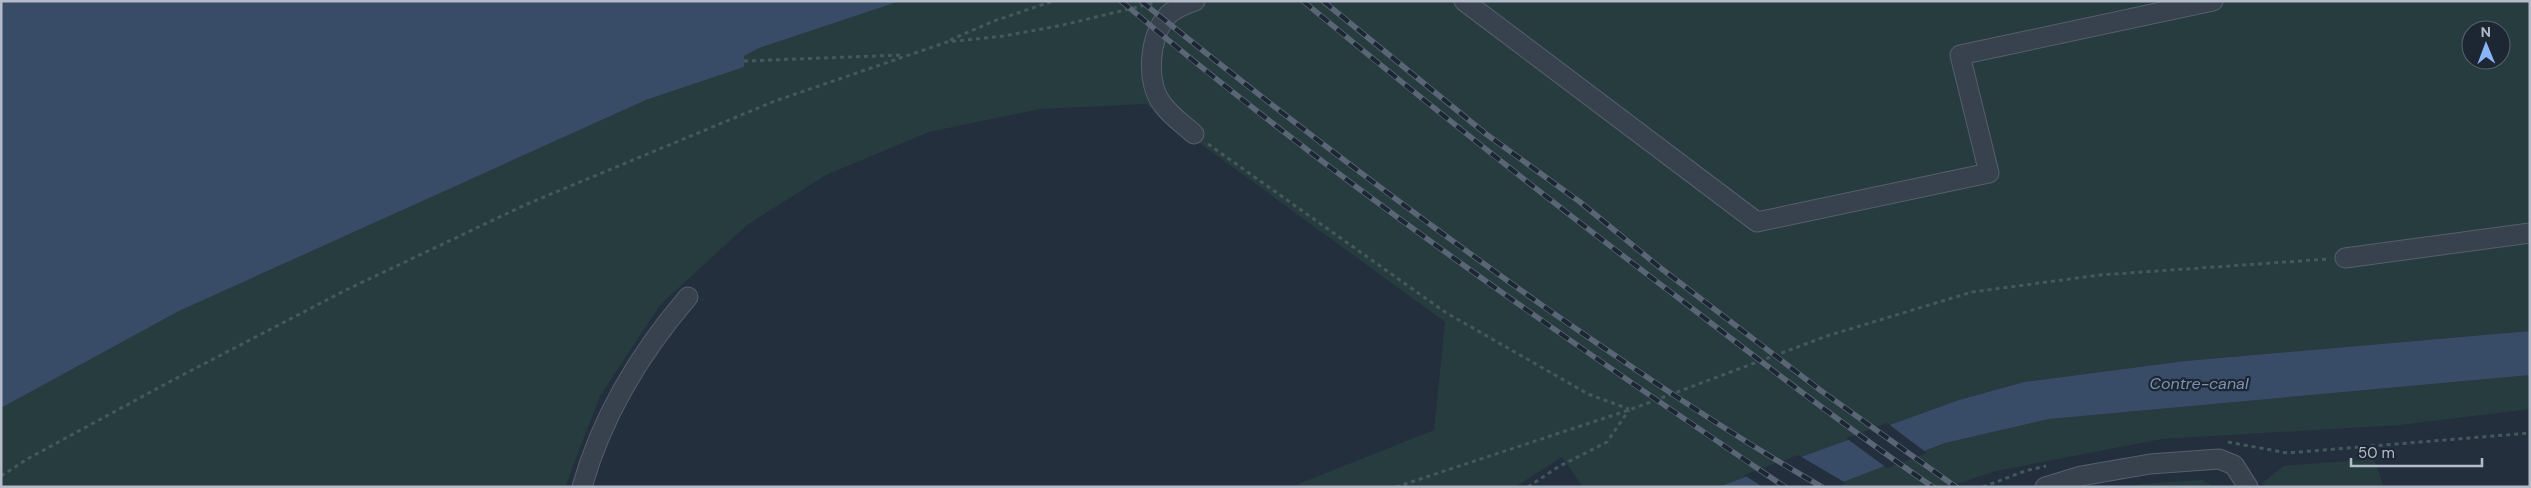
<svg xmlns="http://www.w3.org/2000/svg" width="2531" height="488" viewBox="0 0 2531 488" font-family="'DM Sans',sans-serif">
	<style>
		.green { fill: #263c3f; fill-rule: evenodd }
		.water { fill: #394c67 }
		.pier { fill: #242f3e }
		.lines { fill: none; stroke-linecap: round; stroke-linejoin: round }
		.minor-casing { stroke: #565f6c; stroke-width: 21 }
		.path { stroke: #44595c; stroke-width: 3; stroke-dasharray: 4 4; stroke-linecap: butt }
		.minor { stroke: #38414e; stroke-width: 19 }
		.rail-casing { stroke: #5a6575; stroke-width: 5.5 }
		.rail { stroke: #1d2633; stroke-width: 4; stroke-dasharray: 11; stroke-linecap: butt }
		.labels { text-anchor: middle; stroke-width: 4.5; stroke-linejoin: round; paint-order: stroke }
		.water-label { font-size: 16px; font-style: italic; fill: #7c92b1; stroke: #1d2633 }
	</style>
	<rect width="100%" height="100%" fill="#242f3e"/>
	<g class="green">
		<path d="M900,1H2530V331L2185,361L2024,382L1959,400L1718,487H1583L1562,457L1515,487H1291L1434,430L1445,322L1146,104L1040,109L929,132L826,175L747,225L660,305L600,396L565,487H1V408L179,311L646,100L744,67V56L759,48ZM2471,30H2501V60H2471Z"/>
		<polygon points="2530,375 2530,409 2400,425 2162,439 1996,471 1948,487 1830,487 1945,443 2049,419"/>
		<polygon points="2374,459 2384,487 2265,487 2262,483 2284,466"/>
		<polygon points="2202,480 2215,487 2130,487 2140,484"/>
	</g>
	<g class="water">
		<polygon points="1,1 900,1 759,48 744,56 744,67 646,100 179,311 1,408"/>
		<polygon points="2530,331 2530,375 2049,419 1945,443 1830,487 1718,487 1959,400 2024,382 2185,361"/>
	</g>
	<g class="pier">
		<polygon points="1887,423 1927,453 1887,468 1846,438"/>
		<polygon points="1798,455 1846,483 1837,487 1763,487 1744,475"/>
	</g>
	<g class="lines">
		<g class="minor-casing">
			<g id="minor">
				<polyline points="1464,1 1757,222 1989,173 1960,55 2213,1"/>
				<path d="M1194,134C1184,125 1171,116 1163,105C1145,83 1149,35 1168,15C1175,8 1186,4 1195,1"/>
				<polyline points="2345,258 2530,233"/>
				<path d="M582,487C602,416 640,353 688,297"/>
				<polyline points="2045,487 2081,476 2150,464 2219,459 2234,465 2248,487"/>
			</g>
		</g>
		<g class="path">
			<polyline points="950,40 994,21 1053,1"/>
			<polyline points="744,61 902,55"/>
			<polyline points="1208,144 1445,312 1588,394 1629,409"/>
			<polyline points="2228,442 2287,453 2530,433"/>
			<polyline points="1,476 29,458 171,381 346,290 527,204 775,101 947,42 1004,36 1063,25 1154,3"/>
			<polyline points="1396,487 1629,410 1827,336 1972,292 2100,275 2329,259"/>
			<polyline points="1528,487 1558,467 1607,442 1629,410"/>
			<polyline points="1983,487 2025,471 2046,466"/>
		</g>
		<use href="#minor" class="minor"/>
		<g class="rail-casing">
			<g id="rail">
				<path d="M1121,1C1331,178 1558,334 1785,487"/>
				<path d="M1141,1C1272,107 1406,209 1543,306C1634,369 1726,432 1822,487"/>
				<path d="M1303,1C1429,106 1558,207 1689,306C1769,368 1850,430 1933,487"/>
				<polyline points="1323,1 1486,134 1580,202 1658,266 1820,390 1956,487"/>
			</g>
		</g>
		<use href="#rail" class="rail"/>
	</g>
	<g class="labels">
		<g class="water-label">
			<text x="2199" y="389">Contre-canal</text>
		</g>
	</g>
	<rect width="2531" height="488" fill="none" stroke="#b4bcc9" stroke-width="5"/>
	<g transform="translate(2486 45) rotate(359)"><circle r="24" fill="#1d2633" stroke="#59626f"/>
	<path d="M0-4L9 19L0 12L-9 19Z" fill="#8ab4f8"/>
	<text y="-8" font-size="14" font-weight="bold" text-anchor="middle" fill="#b4bcc9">N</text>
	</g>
	<path d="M2351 458v8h131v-8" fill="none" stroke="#b4bcc9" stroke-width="2.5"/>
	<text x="2358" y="458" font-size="15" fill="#b4bcc9" stroke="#1d2633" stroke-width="4" paint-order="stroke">50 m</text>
</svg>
